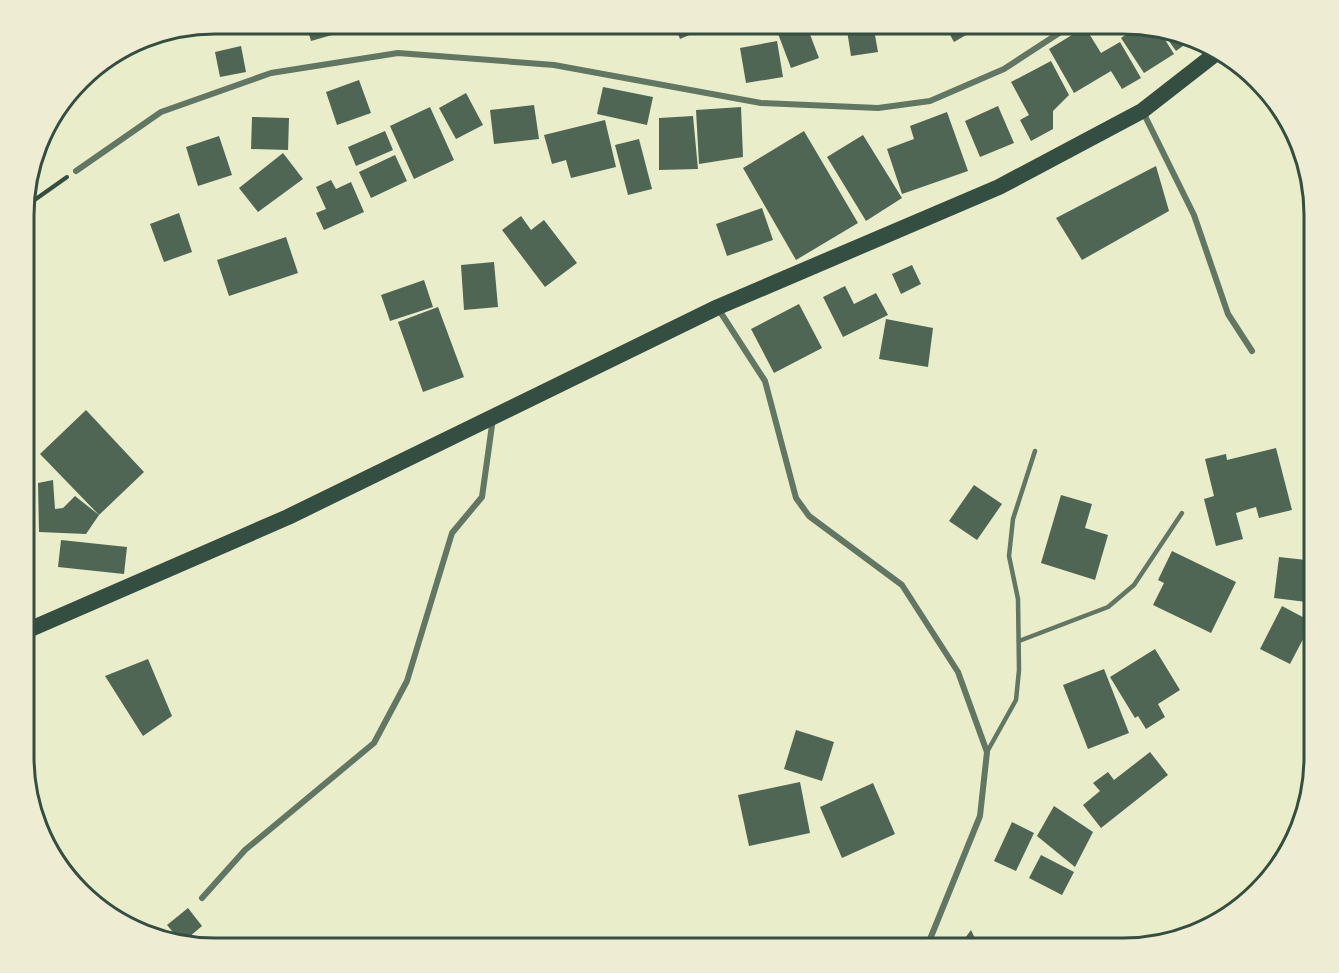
<svg xmlns="http://www.w3.org/2000/svg" width="1339" height="973" viewBox="0 0 1339 973" font-family="'Space Grotesk',sans-serif">
	<style>
		.building { fill: #4f6655 }
		.lines { fill: none; stroke-linecap: round; stroke-linejoin: round }
		.path { stroke: #344e41; stroke-width: 4 }
		.service { stroke: #617663; stroke-width: 4.5 }
		.minor { stroke: #617663; stroke-width: 6 }
		.trunk { stroke: #344e41; stroke-width: 16 }
		.rim { fill: none; stroke: #344e41; stroke-width: 3 }
	</style>
	<rect width="100%" height="100%" fill="#e9edc9"/>
	<g class="building">
		<polygon points="306,24 336,24 339,33 311,41"/>
		<polygon points="674,24 715,24 680,39"/>
		<polygon points="795,24 806,24 819,58 791,68 777,31"/>
		<polygon points="846,24 873,24 878,52 851,56"/>
		<polygon points="944,24 985,24 954,42"/>
		<polygon points="1140,25 1159,30 1174,54 1144,73 1121,38"/>
		<polygon points="1085,27 1101,53 1120,42 1141,78 1122,89 1111,71 1074,93 1049,49"/>
		<polygon points="1161,30 1182,35 1194,38 1176,51"/>
		<polygon points="777,41 783,77 746,83 740,48"/>
		<polygon points="241,46 246,72 220,77 215,52"/>
		<polygon points="1051,61 1069,95 1053,111 1053,129 1031,141 1020,120 1029,115 1011,82"/>
		<polygon points="359,80 371,113 337,125 326,92"/>
		<polygon points="603,87 653,97 647,125 597,114"/>
		<polygon points="466,93 483,125 456,139 439,108"/>
		<polygon points="534,105 539,139 494,144 490,110"/>
		<polygon points="998,106 1014,143 980,157 965,121"/>
		<polygon points="430,107 454,160 414,179 390,126"/>
		<polygon points="741,107 743,157 699,164 696,110"/>
		<polygon points="947,112 968,171 902,194 887,149 914,139 910,126"/>
		<polygon points="693,116 698,169 659,170 659,118"/>
		<polygon points="252,117 289,118 288,150 251,149"/>
		<polygon points="605,120 616,167 571,178 566,160 552,164 544,135"/>
		<polygon points="385,131 393,150 356,166 348,147"/>
		<polygon points="804,131 858,223 796,260 743,168"/>
		<polygon points="863,135 902,198 866,221 827,157"/>
		<polygon points="219,136 232,175 198,186 186,147"/>
		<polygon points="639,139 652,189 628,195 615,145"/>
		<polygon points="283,153 303,179 258,212 239,188"/>
		<polygon points="395,155 407,181 371,198 359,172"/>
		<polygon points="1156,166 1169,211 1082,260 1056,218"/>
		<polygon points="31,175 38,183 26,194 26,190"/>
		<polygon points="331,180 336,189 351,182 364,212 324,230 316,213 326,209 316,187"/>
		<polygon points="762,208 773,240 727,256 716,224"/>
		<polygon points="179,213 192,252 164,262 150,224"/>
		<polygon points="521,216 531,230 544,220 577,263 545,287 502,230"/>
		<polygon points="286,237 298,273 229,296 217,260"/>
		<polygon points="494,262 498,307 464,310 461,265"/>
		<polygon points="912,265 921,284 901,294 892,274"/>
		<polygon points="424,280 433,307 390,321 381,295"/>
		<polygon points="845,286 854,304 876,293 888,315 843,337 823,297"/>
		<polygon points="799,304 822,348 774,373 751,329"/>
		<polygon points="438,307 464,377 423,392 398,322"/>
		<polygon points="886,319 933,328 928,367 879,359"/>
		<polygon points="86,410 144,472 99,515 40,454"/>
		<polygon points="1276,448 1292,510 1259,518 1256,507 1236,513 1243,539 1216,546 1204,499 1214,496 1205,459 1226,454 1227,460"/>
		<polygon points="53,480 55,509 63,508 75,496 99,515 86,534 39,532 38,483"/>
		<polygon points="974,485 1002,504 977,540 949,521"/>
		<polygon points="1061,495 1092,504 1085,528 1108,535 1095,580 1041,563"/>
		<polygon points="61,540 127,547 124,574 58,567"/>
		<polygon points="1172,551 1236,582 1211,633 1153,605 1164,583 1158,580"/>
		<polygon points="1279,557 1315,561 1315,603 1274,598"/>
		<polygon points="1282,606 1312,622 1290,664 1260,649"/>
		<polygon points="1155,649 1180,690 1158,704 1165,717 1146,729 1138,716 1135,718 1110,677"/>
		<polygon points="148,659 172,716 143,736 105,676"/>
		<polygon points="1104,669 1129,733 1088,749 1063,685"/>
		<polygon points="796,730 834,742 822,781 784,769"/>
		<polygon points="1150,752 1168,775 1101,828 1083,805 1100,791 1093,783 1108,772 1114,780"/>
		<polygon points="800,782 810,833 749,846 738,795"/>
		<polygon points="873,783 895,834 842,858 820,807"/>
		<polygon points="1054,806 1093,832 1075,867 1037,836"/>
		<polygon points="1012,822 1034,833 1016,871 994,861"/>
		<polygon points="1041,855 1074,872 1062,895 1029,878"/>
		<polygon points="188,908 202,926 182,943 167,925"/>
		<polygon points="971,930 980,949 957,949"/>
	</g>
	<g class="lines">
		<polyline class="path" points="26,206 67,177"/>
		<g class="service">
			<polyline points="1019,641 1108,607 1134,585 1182,513"/>
			<polyline points="987,752 1016,700 1019,670 1018,599 1009,556 1013,519 1035,451"/>
		</g>
		<g class="minor">
			<polyline points="1143,112 1194,215 1228,314 1252,351"/>
			<polyline points="76,171 161,112 271,73 398,53 554,65 761,103 878,108 930,101 1004,69 1073,24"/>
			<polyline points="719,310 765,381 796,498 809,516 902,585 958,672 987,752 980,816 926,949"/>
			<polyline points="202,898 245,850 374,743 407,681 452,533 482,497 493,418"/>
		</g>
		<polyline class="trunk" points="26,631 288,517 718,307 999,187 1142,111 1219,51"/>
	</g>
	<path d="M0 0H1339V973H0ZM215 34H1123A181 181 0 0 1 1304 215V757A181 181 0 0 1 1123 938H215A181 181 0 0 1 34 757V215A181 181 0 0 1 215 34Z" fill="#eeecd3" fill-rule="evenodd"/>
	<path class="rim" d="M215 34H1123A181 181 0 0 1 1304 215V757A181 181 0 0 1 1123 938H215A181 181 0 0 1 34 757V215A181 181 0 0 1 215 34Z"/>
</svg>
